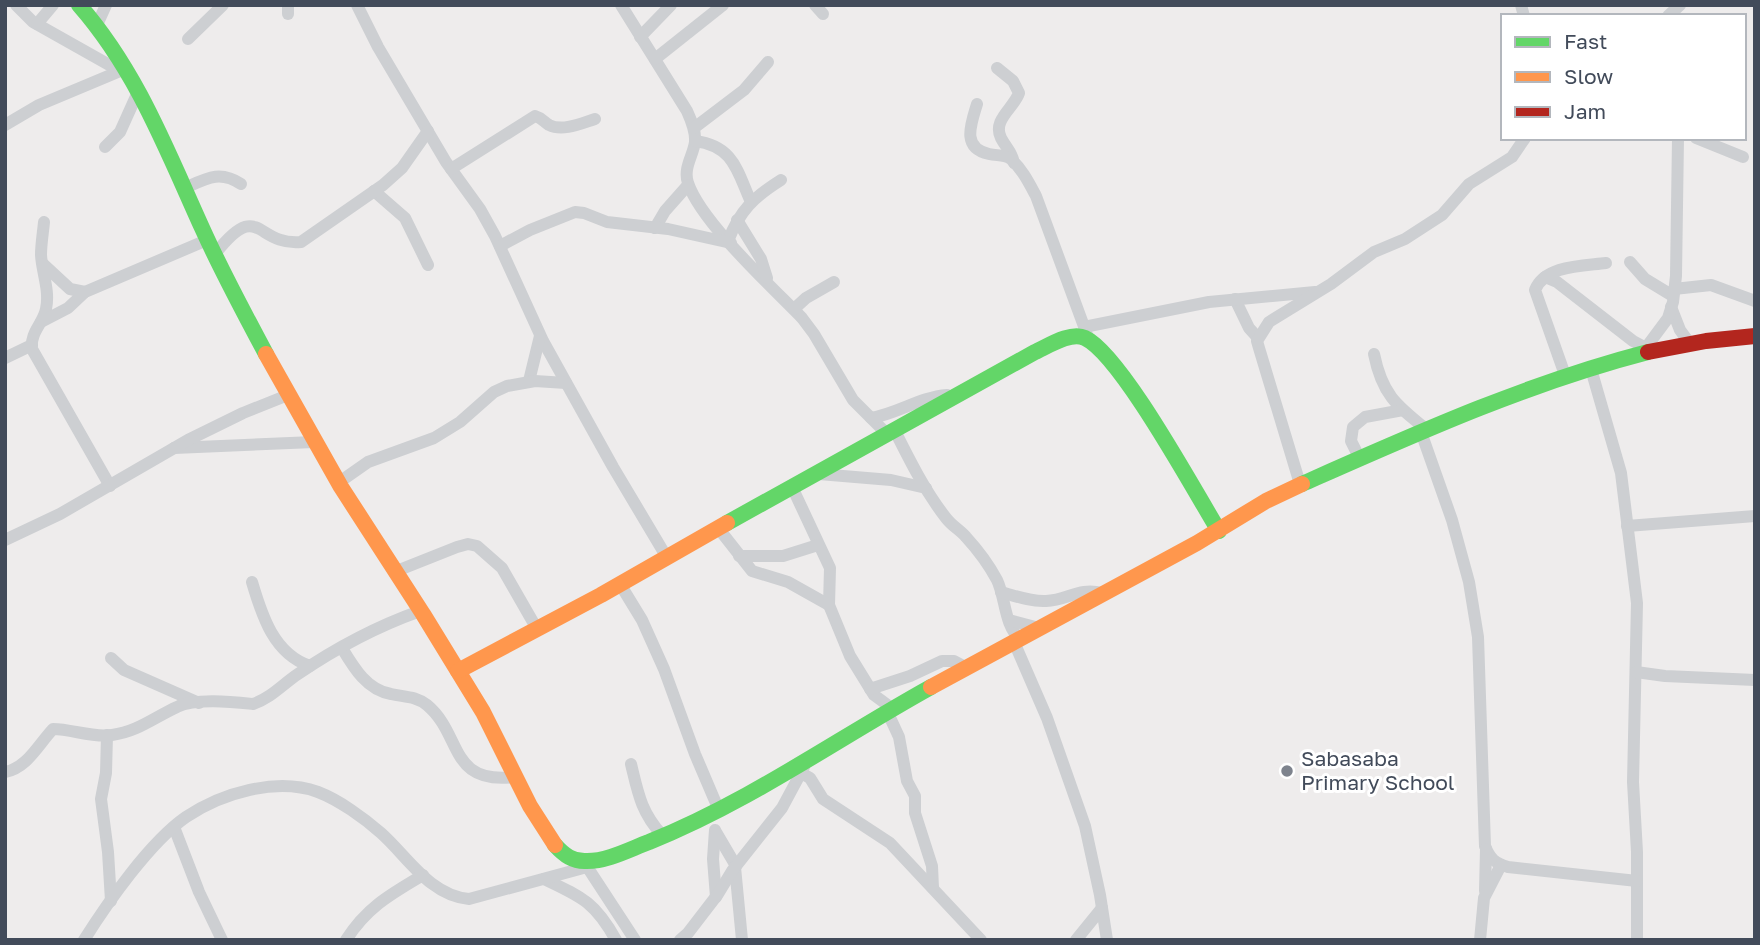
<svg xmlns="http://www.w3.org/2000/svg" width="1760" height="945" viewBox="0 0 1760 945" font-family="'Golos Text',sans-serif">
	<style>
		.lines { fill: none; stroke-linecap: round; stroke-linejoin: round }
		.street { stroke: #cdcfd2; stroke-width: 12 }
		.fast { stroke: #63d668; stroke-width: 16 }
		.slow { stroke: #ff974d; stroke-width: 16 }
		.jam { stroke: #b3261e; stroke-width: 16 }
		.poi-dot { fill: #7e838d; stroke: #fff; stroke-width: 2.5 }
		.labels { text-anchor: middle; stroke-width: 6; stroke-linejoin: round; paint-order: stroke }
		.poi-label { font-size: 21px; fill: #424b5a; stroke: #fff; text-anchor: start }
	</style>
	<rect width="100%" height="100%" fill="#eeecec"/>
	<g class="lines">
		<g class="street">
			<polyline points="16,5 33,22 120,71"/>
			<polyline points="288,5 288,14"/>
			<polyline points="357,5 378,47 446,162 480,209 495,236 543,341 613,467 666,556"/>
			<path d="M621,5L687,111C691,120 696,131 695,142C693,156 683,168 688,183C701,222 772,287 802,318L814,334L853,400L888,435"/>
			<polyline points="815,5 823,14"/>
			<polyline points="1521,5 1524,16"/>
			<polyline points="1668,16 1680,5"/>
			<polyline points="37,24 53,5"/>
			<polyline points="97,25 106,5"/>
			<polyline points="640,37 671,5"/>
			<polyline points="188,39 223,5"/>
			<polyline points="655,59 723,5"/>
			<path d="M997,68L1013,81L1019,93C1014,108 992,120 1001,138C1006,148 1012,151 1014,163"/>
			<path d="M977,104C971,124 961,148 989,154C997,156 1004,154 1011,159C1022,169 1029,183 1036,196L1089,340"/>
			<polyline points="5,125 39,105 125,69"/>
			<polyline points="694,128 744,90 768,62"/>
			<polyline points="1696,138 1743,157"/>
			<path d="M695,141C734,146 737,171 751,202"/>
			<polyline points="105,147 120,132 138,92"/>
			<path d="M451,169L535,116C542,118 544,122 549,125C563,132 582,123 595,119"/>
			<path d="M185,188C207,178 220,170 241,184"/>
			<polyline points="374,191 405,218 428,265"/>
			<polyline points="737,220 761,259 767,278"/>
			<path d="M44,222C43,233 41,244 41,255C42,273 50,290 46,309C43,324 30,332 32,349L110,486"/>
			<polyline points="655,228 665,211 688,185"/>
			<path d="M728,241C740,210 754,197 781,180"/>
			<polyline points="500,246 530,230 575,212 584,213 607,222 668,229 731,243"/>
			<path d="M215,254C260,197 255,246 301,242L383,185L402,168L428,131"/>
			<polyline points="1630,262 1645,279 1673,296"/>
			<polyline points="43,264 70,289 85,292"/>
			<polyline points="1545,277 1557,282 1633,341 1646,348"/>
			<polyline points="1674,289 1711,285 1755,301"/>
			<polyline points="1235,299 1249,328 1258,338"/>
			<polyline points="1671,307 1680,330 1691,345"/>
			<polyline points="794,309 806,298 834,282"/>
			<polyline points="41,322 68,308 85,292 207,240"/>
			<polyline points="1084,327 1209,302 1315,292"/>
			<polyline points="1642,353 1668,318 1673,302 1676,276 1678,138"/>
			<path d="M1374,354C1382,394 1396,405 1426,429"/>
			<polyline points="5,358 32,345"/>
			<polyline points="1591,369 1621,473 1637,603 1633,782 1637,852 1637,940"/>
			<path d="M1565,375L1535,290C1545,265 1583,266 1606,263"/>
			<polyline points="529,381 540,336"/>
			<path d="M871,418C897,414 920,397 947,395"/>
			<path d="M895,431C910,461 925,491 946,518C952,526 960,530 966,537C977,549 989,565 997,580C1006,599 1004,625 1020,639"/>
			<path d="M1421,432L1452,520L1469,582L1478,637L1485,846C1490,859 1495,863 1508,867L1637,881"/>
			<polyline points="174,448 314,442"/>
			<polyline points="1360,459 1351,441 1353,427 1365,417 1403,410"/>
			<polyline points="819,474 891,480 926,488"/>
			<polyline points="338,483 368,462 434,438 460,422 494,392 507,386 535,381 566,383"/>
			<polyline points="1300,484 1259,348 1257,341 1269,322 1331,284 1374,252 1405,239 1442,215 1469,184 1512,157 1525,138"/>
			<polyline points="793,489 830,568 829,605 850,656 874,695 893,709"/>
			<polyline points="1627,526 1755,516"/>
			<polyline points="719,529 752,571 788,582 829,605"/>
			<polyline points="5,540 60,514 188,440 243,413 288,395"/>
			<polyline points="739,556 783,556 818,545"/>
			<polyline points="394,572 457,547 468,544 477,546 502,568 537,629"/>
			<path d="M252,582C262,616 274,654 310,666"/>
			<polyline points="620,584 642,620 664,669 695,754 718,808"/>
			<path d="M1001,592C1015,596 1032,602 1046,601C1068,600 1079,587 1102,593"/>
			<polyline points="1009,620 1039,628"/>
			<polyline points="1014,642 1047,718 1085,826 1100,895 1107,940"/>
			<path d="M342,648C354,668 367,690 391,694C404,697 416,696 427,705C463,735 448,785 515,777"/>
			<polyline points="111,658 124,670 199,703"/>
			<polyline points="1636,672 1665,676 1755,680"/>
			<polyline points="870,689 910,676 942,661 954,661 967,668"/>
			<polyline points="887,711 899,737 907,781 915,796 915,813 932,866 933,888"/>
			<polyline points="107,735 106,773 101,799 108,852 111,901"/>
			<path d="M631,764C638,793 641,812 662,835"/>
			<path d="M5,772C27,768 38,745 53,729C72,729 92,738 112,735C137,732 155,717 177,707C195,698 233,702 253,704C271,698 283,684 298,674C336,648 378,626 420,611"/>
			<polyline points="801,773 810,778 823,799 890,843 981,940"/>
			<polyline points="174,827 199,892 222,940"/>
			<polyline points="715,830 713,859 716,897"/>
			<polyline points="716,832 736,866"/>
			<polyline points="584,862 635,940"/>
			<polyline points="735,867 742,940"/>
			<path d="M544,879C582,897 595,902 616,940"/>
			<polyline points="1485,891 1486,849"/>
			<path d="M84,940C108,902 150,842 186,817C222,793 276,777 318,792C339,800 364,818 381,833C407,856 430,896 469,899L587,867"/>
			<path d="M346,940C367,907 391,894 423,875"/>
			<polyline points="680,940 688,933 718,894 732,871 782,808 804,767"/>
			<polyline points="1076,940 1102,908"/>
			<polyline points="1480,940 1484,898 1501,865"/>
		</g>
		<g class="fast">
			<path d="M79,5C137,71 167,151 203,230C222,272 244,313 266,354"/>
			<path d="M1302,484C1415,434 1528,383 1648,352"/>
			<path d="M727,523L1035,352C1048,346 1071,331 1085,338C1121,355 1195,492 1219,531"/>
			<path d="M555,845C564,855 573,862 587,861C608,861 630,849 649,842C749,802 837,739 931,687"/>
		</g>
		<g class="slow">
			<polyline points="266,354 341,487 423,614 483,712 530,806 555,845"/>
			<polyline points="458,671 601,595 727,523"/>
			<polyline points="931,687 1197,543 1266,501 1302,484"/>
		</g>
		<polyline class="jam" points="1648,352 1706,341 1755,336"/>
	</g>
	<circle class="poi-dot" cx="1287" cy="771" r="7"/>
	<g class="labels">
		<g class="poi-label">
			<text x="1301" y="766">Sabasaba<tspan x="1301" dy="24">Primary School</tspan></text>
		</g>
	</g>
	<rect width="1760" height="945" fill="none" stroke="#424b5a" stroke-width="14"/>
	<rect x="1501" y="14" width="245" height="126" fill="#ffffff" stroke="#b3b7bd" stroke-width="2"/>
	<rect x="1515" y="37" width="35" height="10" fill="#63d668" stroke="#b3b7bd" stroke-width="2"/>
	<text x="1564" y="49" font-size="21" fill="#424b5a">Fast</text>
	<rect x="1515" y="72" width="35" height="10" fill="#ff974d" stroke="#b3b7bd" stroke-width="2"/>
	<text x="1564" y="84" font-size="21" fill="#424b5a">Slow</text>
	<rect x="1515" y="107" width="35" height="10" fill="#b3261e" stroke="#b3b7bd" stroke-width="2"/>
	<text x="1564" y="119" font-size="21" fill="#424b5a">Jam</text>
</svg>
